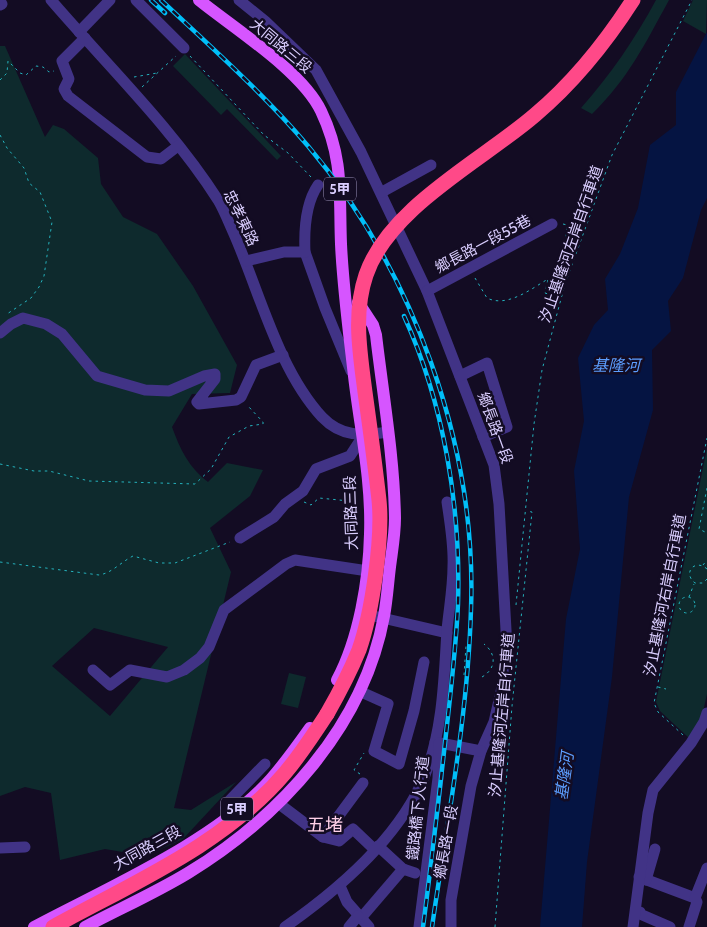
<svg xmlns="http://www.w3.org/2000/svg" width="707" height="927" viewBox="0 0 707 927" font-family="Cabin,'Noto Sans TC',sans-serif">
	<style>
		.green { fill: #0e2a2d; fill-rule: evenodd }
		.water { fill: #051442 }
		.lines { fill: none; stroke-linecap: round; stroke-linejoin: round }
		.path { stroke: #24b2bd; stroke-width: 1; stroke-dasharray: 2.5 4; stroke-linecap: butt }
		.minor { stroke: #413386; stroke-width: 11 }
		.major { stroke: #d655ff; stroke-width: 12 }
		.highway { stroke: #ff4988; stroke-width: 15 }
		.rail-casing { stroke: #00bff9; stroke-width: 4.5 }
		.rail { stroke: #130c23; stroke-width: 2.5; stroke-dasharray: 8; stroke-linecap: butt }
		.highway-bridge { stroke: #ff4988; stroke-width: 15 }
		.labels { text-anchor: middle; stroke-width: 5; stroke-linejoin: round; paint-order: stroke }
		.shield { fill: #130c23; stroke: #9e94bd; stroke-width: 1 }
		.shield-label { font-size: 14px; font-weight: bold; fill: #daceff }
		.street-label { font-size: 15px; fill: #daceff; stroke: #130c23 }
		.water-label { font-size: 16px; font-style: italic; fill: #5c9eff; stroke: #130c23 }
		.quarter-label { font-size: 18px; fill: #ffd0e8; stroke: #130c23 }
	</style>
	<rect width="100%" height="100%" fill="#130c23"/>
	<g class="green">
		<path d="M656,0H669C645,44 628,79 592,114L581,108C611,74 635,39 656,0Z"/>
		<polygon points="693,0 707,0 706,34 683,21"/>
		<path d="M0,46H5L45,137L53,125L64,129L98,158L101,184L123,217L157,234L193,286L237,365L230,393L192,394L172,427C180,449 189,468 208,482L227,463L263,470L250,496L210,528L231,572L174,808L191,810L236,782L183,839L146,856L105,849L60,860L51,793L25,787L0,796ZM94,628L168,647L110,716L52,666Z"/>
		<polygon points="185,54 281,156 277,160 227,109 221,115 173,66"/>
		<polygon points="707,448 707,694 702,716 689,738 660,711 656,702"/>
		<polygon points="289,673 306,677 298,708 281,704"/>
	</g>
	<polygon class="water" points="707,32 707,198 701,210 683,278 668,301 671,331 652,350 653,410 629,497 612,677 587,862 582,927 540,927 566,619 580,549 574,471 584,421 578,358 594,325 608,310 605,279 620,254 638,208 650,145 676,125 676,92"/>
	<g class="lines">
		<g class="path">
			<polyline points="190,56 264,135 288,153 311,177"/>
			<polyline points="134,77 157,73"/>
			<polyline points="0,80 7,73 8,61 20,73 26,75 36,66 43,67 49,72 54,71"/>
			<polyline points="142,87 176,56"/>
			<polyline points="0,135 7,148 24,168 29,183 40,192 52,222 44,276 39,287 31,298 7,314"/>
			<polyline points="563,224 567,225 566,238 579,243"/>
			<path d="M475,278L487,298C507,308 531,289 548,279L545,293L548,294L552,280L564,284"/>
			<polyline points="0,464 34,471 49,471 89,481 195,484 211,469 229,437 249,426 263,424 263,422 248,406"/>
			<polyline points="707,488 699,529 707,533"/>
			<polyline points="304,502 311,505 319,498 359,502"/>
			<path d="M0,562L99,575C112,573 121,562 133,556L159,563H175L230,542"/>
			<polyline points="703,565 707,560"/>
			<path d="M707,569C695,558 682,573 695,583H703L707,579"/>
			<circle cx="687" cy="605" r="8"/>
			<polyline points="689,597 694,584"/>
			<polyline points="516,605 534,424 542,370 565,284 612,155 692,0"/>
			<polyline points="464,675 466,646"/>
			<path d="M482,677C496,669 497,654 484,644"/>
			<polyline points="658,687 666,689"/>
			<polyline points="683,735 658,712 654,703 707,438"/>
			<polyline points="360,774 354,770 364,753"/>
			<polyline points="495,927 512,706 532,512 527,511"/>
		</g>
		<g class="minor">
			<path d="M51,0C106,64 173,129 218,200C224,210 229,223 234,234C260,293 278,369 322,417C341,437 362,436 388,432"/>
			<polyline points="136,0 184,48"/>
			<polyline points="239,0 265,21 316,70 361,152 427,291 494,465 499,504 507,648 503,683 494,722 481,751 471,786 451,900 451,927"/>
			<polyline points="0,1 2,4 0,5"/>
			<polyline points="79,32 110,0"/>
			<polyline points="85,38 62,61 69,79 64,89 68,96 147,157 161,159 178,146"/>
			<polyline points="382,192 431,165"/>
			<polyline points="305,252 325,308 351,371"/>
			<path d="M246,261L284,252H305C304,230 305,204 318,185"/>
			<polyline points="427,291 552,224"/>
			<polyline points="0,333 11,324 23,318 46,324 62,334 97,376 145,390 169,391 204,376 215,374 215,379 197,402 199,404 236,400 241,397 256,365 283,355"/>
			<polyline points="460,376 487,363 507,427 483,437"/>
			<polyline points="240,538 274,517 285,504 303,491 316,469 350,456 363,436"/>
			<polyline points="361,613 447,633"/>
			<polyline points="93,670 110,685 130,670 167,677 184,670 200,658 209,647 224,610 286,564 295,560 368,571"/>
			<polyline points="359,691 388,704 374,751 399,764 414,711 424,662"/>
			<polyline points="435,742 481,751"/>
			<polyline points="278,803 323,837 339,841 353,829 374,849"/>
			<polyline points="231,814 226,808 229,801 265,764"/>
			<polyline points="323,837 363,783"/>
			<polyline points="378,846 403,869 415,873"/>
			<polyline points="0,848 25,847"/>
			<polyline points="639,877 695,898"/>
			<polyline points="646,880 655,849"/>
			<polyline points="340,886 347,902 369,927"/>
			<polyline points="636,912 640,912 640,914 670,927"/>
			<polyline points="361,918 403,869"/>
			<path d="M285,927C338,890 400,837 425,775C443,730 444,678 447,630C449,609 453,588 453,566C454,545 450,523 447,502"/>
			<polyline points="349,927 358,916"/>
			<polyline points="419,927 438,778 439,743"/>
			<polyline points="633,927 648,813 653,790 691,743 704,722 707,713"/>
			<polyline points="689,927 697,902 695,898 707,868"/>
		</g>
		<g class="major">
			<path d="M199,0C235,29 302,71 321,111C344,159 339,194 341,244C343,288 349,332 354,376C360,428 372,481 370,534C369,580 359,639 337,680"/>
			<path d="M34,927C107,888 216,841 271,779C285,763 298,745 310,728"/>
			<path d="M85,927C119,909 155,893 188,873C281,816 364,726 384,616C387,600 388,583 390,567C392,551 395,535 395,518C394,457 383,395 376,335L373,325L358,302"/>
		</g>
		<path class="highway" d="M53,927C133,883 225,844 285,773C301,754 314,734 327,714"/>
		<g class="rail-casing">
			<g id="rail">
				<polyline points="151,0 165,13"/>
				<path d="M161,0C211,47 263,93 308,146C413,270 477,446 471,609C468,715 447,822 432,927"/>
				<path d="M404,316C444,404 461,507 458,604C456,650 450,697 445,743C438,805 431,866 423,927"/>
			</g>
		</g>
		<use href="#rail" class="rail"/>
		<path class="highway-bridge" d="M327,714C339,693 350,672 359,650C372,613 383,539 379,500C375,464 370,428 365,392C360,353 353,313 366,275C389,207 483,160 535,115C573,83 606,42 633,0"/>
	</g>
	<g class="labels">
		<g class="shield">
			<rect x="324" y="177.5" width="32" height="23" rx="4"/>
			<rect x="221" y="797.5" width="32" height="23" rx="4"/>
		</g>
		<g class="shield-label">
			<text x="340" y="194">5甲</text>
			<text x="237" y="814">5甲</text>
		</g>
		<g class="street-label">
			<text transform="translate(281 46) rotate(40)" y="5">大同路三段</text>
			<text transform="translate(241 218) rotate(64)" y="5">忠孝東路</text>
			<text transform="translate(483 244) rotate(-28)" y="5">鄉長路一段55巷</text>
			<text transform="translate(571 244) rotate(-71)" y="5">汐止基隆河左岸自行車道</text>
			<text transform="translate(495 428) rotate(70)" y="5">鄉長路一段</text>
			<text transform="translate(351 513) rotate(-92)" y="5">大同路三段</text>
			<text transform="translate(665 595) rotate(-79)" y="5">汐止基隆河右岸自行車道</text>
			<text transform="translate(502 715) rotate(-85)" y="5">汐止基隆河左岸自行車道</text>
			<text transform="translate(418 808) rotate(-84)" y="5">鐵路橋下人行道</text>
			<text transform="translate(446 842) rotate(-80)" y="5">鄉長路一段</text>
			<text transform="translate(147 848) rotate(-29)" y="5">大同路三段</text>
		</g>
		<g class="water-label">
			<text x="616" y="371">基隆河</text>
			<text transform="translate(564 776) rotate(-82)" y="6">基隆河</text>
		</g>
		<g class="quarter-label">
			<text x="325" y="831">五堵</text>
		</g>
	</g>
</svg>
